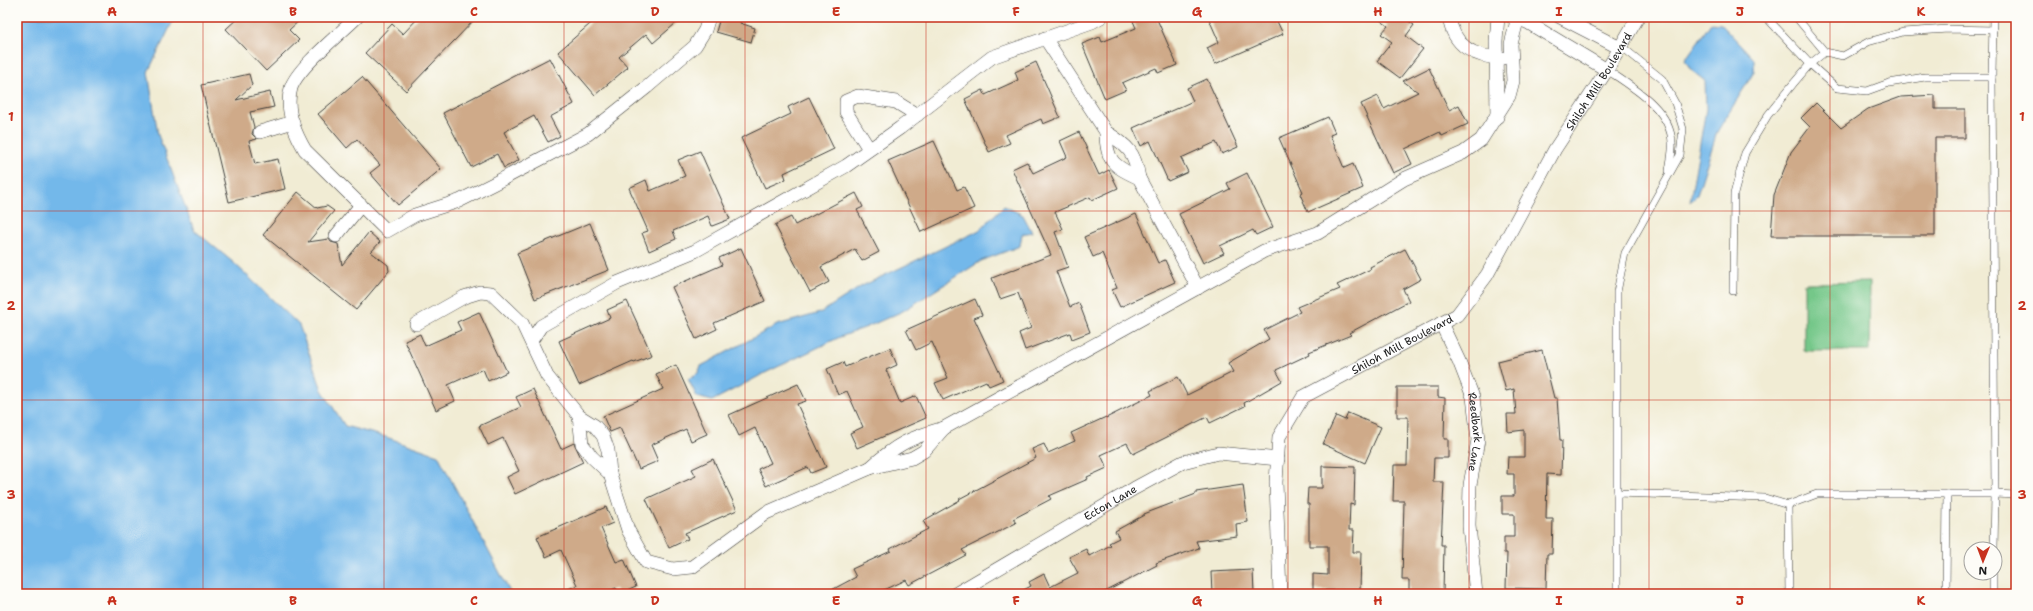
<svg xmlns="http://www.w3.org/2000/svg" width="2033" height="611" viewBox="0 0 2033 611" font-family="'Shantell Sans',sans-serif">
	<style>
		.green { fill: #75c789; stroke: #487252 }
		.water { fill: #73b8ea; stroke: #486a83 }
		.building { fill: #cfaa89 }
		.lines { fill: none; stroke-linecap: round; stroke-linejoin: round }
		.lane-casing { stroke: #3c3b38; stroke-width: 8 }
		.street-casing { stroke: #3c3b38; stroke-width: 14 }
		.lane { stroke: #fff; stroke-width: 7 }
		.street { stroke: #fff; stroke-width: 13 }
		.grid { fill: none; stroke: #c8321e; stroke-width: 1; stroke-opacity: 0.55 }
		.labels { text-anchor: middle; stroke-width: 3; stroke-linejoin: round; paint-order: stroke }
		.street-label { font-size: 11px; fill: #1c1c1c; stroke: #fdfcf7 }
		.neatline { fill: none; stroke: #c8321e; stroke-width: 1.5 }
		.grid-label { font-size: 13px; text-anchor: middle; font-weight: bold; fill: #c8321e }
	</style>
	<rect width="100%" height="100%" fill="#fdfcf7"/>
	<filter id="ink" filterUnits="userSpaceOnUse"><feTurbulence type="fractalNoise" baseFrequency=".025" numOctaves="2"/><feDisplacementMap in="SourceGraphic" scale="8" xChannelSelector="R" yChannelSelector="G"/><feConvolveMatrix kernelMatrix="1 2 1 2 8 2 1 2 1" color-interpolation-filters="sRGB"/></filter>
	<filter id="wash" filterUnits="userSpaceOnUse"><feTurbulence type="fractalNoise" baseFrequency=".012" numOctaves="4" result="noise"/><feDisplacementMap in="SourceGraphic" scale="16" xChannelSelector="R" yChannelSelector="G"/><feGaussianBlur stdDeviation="0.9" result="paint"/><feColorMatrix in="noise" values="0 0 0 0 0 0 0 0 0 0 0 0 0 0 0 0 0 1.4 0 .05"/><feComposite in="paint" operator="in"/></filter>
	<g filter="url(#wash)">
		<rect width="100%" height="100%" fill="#f1ecd4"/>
		<polygon class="green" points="1870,282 1869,351 1804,351 1804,283"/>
		<g class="water">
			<polygon points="17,17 175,17 148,72 158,135 194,230 234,263 299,325 322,390 345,426 386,437 438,455 511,594 17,594"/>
			<polygon points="1711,23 1721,24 1754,59 1754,72 1717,132 1697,195 1690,201 1706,109 1705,81 1691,70 1685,60"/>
			<polygon points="1004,206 1023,215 1032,232 1022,234 1020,246 981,261 903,311 867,327 840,337 765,373 712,401 697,397 688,379 698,373 701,366 777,325 820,313 862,286 978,231"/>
		</g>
		<g id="blocks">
			<g class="building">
				<polygon points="239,17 303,17 289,30 299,40 266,71 226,29"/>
				<polygon points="419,17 477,17 406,91 365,53 392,24 403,34"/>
				<polygon points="598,17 683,17 653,43 646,34 619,57 628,67 595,95 558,52"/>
				<polygon points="720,17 742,17 740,23 755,28 751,42 716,32"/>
				<polygon points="1141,17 1156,17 1177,65 1158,73 1156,68 1122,83 1126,90 1105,99 1082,44 1100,37 1102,42 1136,28 1133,21"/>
				<polygon points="1208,17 1256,17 1258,21 1266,17 1275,17 1283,34 1215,64 1207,48 1219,42"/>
				<polygon points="1376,17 1403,17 1414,25 1406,36 1423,49 1400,78 1377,61 1392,42 1381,34 1388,26"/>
				<polygon points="550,58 574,104 550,117 560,136 548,142 534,116 504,132 519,160 504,168 497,154 471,167 443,113"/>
				<polygon points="1036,62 1060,117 1043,124 1041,119 1006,135 1010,143 989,152 965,99 983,90 985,95 1018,80 1015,72"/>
				<polygon points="1429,68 1449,110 1459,105 1468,124 1442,136 1440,132 1405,149 1412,164 1393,173 1361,104 1378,96 1384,109 1418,92 1403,81"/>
				<polygon points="249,74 252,85 236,100 270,92 274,107 250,112 254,127 252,134 257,139 249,141 255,164 278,159 285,189 229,202 201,85"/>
				<polygon points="362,77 441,169 398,205 370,173 380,165 357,139 347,148 318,114"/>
				<polygon points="1207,79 1238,147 1222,154 1216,142 1181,158 1188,172 1168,181 1150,141 1141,146 1133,128 1193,101 1187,88"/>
				<polygon points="1935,95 1935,109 1965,109 1965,138 1935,138 1935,236 1771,236 1774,195 1791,152 1810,127 1801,118 1816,103 1841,128 1868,109 1901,97"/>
				<polygon points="809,97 834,149 784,173 786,179 765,188 741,138 791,114 788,107"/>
				<polygon points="1328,117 1335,133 1330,135 1344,168 1353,164 1363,188 1308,212 1300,194 1303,192 1279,138"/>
				<polygon points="1079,132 1099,175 1109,170 1118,188 1092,200 1090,197 1055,212 1063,229 1055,232 1068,267 1056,271 1070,307 1079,303 1090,332 1072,339 1070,333 1025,350 1019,333 1031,328 1018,293 1000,299 992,278 1051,255 1012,169 1027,162 1033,173 1067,157 1060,141"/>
				<polygon points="934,141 957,190 964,187 974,208 921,232 888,161"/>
				<polygon points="700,151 730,219 712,226 708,216 673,231 676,239 649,251 642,233 648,231 629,188 646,180 650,191 685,176 678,160"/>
				<polygon points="1247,173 1273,227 1256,235 1253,230 1220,246 1224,253 1203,263 1179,214 1230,189 1227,183"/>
				<polygon points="298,192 317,208 327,206 334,211 308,242 329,239 331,242 338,244 342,265 369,232 380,242 371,252 388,265 389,271 356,310 263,235"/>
				<polygon points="856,193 863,207 857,210 879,252 862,261 855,249 821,267 829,282 810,292 775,225 791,217 795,225"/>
				<polygon points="1136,214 1158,263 1165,260 1175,282 1120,307 1112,290 1117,288 1102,253 1093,257 1084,237"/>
				<polygon points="590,223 609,270 535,299 517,253"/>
				<polygon points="741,248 765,301 714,323 717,329 696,339 672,287 722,265 719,258"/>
				<polygon points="1405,249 1421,279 1403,289 1409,301 1349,333 1351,335 1309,352 1310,354 1276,370 1282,381 1244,403 1245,406 1210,423 1207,417 1133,454 1127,443 1101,455 1107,468 1087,477 1088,479 1049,496 1051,499 1013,519 1016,523 962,550 966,555 909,585 906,580 882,591 884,594 824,594 856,577 852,569 891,551 890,549 928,529 923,521 960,500 959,499 1036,458 1032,449 1044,444 1048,453 1075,441 1071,433 1106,417 1106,418 1152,395 1150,391 1178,377 1187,395 1233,372 1228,363 1269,339 1264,330 1300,312 1297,307 1340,289 1337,285 1371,269 1370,267"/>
				<polygon points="975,299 982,315 974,318 1003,380 989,386 986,381 943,400 935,383 948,378 932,342 916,350 906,330"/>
				<polygon points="627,301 652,355 634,362 633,361 579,385 559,341 610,318 607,310"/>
				<polygon points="479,312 507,372 488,381 483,369 448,385 455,401 436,410 405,341 420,334 425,346 461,330 457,322"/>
				<polygon points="890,348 897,365 886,370 900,403 916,396 926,418 857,448 850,433 863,427 847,391 838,395 827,369 843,362 845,367"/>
				<polygon points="1542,350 1554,398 1557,398 1560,440 1562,440 1561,475 1547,474 1546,519 1553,519 1552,554 1547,554 1546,589 1506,588 1507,553 1504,553 1504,537 1514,537 1514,514 1502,514 1502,496 1514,496 1514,474 1507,474 1508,457 1524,457 1524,430 1508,432 1507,414 1516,414 1514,389 1506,391 1498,361"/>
				<polygon points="676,365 707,434 691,441 686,429 651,445 658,461 639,469 620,428 610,432 603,416 663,389 656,374"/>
				<polygon points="798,384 806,401 797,404 826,467 811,473 808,467 766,486 758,469 771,463 755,428 739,436 729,415"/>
				<polygon points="1397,387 1438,387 1438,397 1445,398 1444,439 1448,439 1448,458 1434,458 1433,482 1444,482 1441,545 1444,545 1443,594 1409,594 1409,580 1402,580 1404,501 1393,501 1394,465 1407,465 1408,417 1397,417"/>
				<polygon points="533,389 561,449 574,443 583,462 515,494 507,477 519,471 503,438 488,445 479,426 521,407 516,397"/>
				<polygon points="1348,413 1381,427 1365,463 1323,444 1336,416 1345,420"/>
				<polygon points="713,459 737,510 685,533 688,539 669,548 646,499 696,476 692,469"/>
				<polygon points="1322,466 1355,467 1354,505 1350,504 1349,530 1354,530 1353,552 1361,552 1360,591 1313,590 1313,574 1328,575 1328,546 1309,546 1309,504 1307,504 1308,488 1322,488"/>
				<polygon points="1243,485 1248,522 1236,524 1237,536 1196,541 1199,548 1156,563 1157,565 1101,594 1016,594 1031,586 1029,582 1044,574 1050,587 1078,573 1069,557 1086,549 1089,556 1111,545 1109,543 1119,538 1115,531 1144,515 1144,514 1196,494 1196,492"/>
				<polygon points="606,507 613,523 601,528 616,562 624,559 636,587 620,594 618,594 616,588 602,594 558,594 577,585 561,550 546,557 537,537"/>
				<polygon points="1253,570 1254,594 1212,594 1211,572"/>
			</g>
		</g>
	</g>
	<g filter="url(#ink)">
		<use href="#blocks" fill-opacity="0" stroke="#3c3b38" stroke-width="1"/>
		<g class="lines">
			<g class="lane-casing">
				<g id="lane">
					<polyline points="1766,17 1810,64 1837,88 1867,91 1889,83 1925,77 1992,77"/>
					<polyline points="1796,17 1825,52 1843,56 1868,42 1903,32 1948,29 1993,30"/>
					<path d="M1607,70C1632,87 1671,109 1672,143C1673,152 1670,162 1669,171"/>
					<polyline points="1733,291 1734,194 1745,153 1768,115 1793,84 1810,64 1825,52"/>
					<polyline points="1617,493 1765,498 1788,505 1817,494 1995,494 1992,77 1993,17"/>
					<polyline points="1788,505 1789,594"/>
					<polyline points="1994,549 1995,494 2016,495"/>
					<polyline points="1617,594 1617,292 1625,253 1680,155 1683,129 1675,103 1662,79 1621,46"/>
					<polyline points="1946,594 1947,494"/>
					<polyline points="1993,594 1993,573"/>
				</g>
			</g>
			<g class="street-casing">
				<g id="street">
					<path d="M357,17C341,33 297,68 291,88C285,109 295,133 305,150L387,231L415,215L459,201L493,184L588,134L647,87L695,46L705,30L709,17"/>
					<path d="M1449,17C1453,46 1475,58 1503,58"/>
					<polyline points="1512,17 1527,22 1607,70"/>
					<polyline points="1560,17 1620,48"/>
					<path d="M1045,38L1106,132C1128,146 1135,152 1139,178L1198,288"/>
					<polyline points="1497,117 1496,41 1498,17"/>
					<polyline points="260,132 293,122"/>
					<path d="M1106,132C1106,161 1113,166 1139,178"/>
					<polyline points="869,149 846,112 846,101 858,96 896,102 917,115"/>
					<polyline points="336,236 361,205"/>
					<path id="s1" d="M1441,323L1459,361L1473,397L1478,440L1470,485L1469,526L1476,594"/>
					<polyline points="416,324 464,297 480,292 491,293 522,323 547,376 579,416 595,426 603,436 608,450 610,474 628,530 646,562 673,569 692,567 766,513 870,468 912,458 924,451 944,428"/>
					<polyline points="531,341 541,326 617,283 695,251 846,166 900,128 992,57 1092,22 1101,17"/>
					<polyline points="579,416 582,444 592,457 610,474"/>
					<path d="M870,468C897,444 909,438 944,428L1264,251L1318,233L1404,179L1463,153L1481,140L1509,96L1513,81L1511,44L1518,17"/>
					<path id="s2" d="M955,594L1135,488L1183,462L1218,453L1278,459"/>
					<path id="s3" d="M1280,594L1276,482L1279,437L1303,397L1457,315L1487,275L1555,149L1607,70L1638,17"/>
				</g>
			</g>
			<use href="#lane" class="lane"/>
			<use href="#street" class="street"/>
		</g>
	</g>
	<path class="grid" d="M203,17V594M384,17V594M564,17V594M745,17V594M926,17V594M1107,17V594M1288,17V594M1469,17V594M1649,17V594M1830,17V594M17,211H2016M17,400H2016"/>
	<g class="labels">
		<g class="street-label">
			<text dy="4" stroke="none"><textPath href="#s3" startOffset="652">Shiloh Mill Boulevard</textPath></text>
			<text dy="4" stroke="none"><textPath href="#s3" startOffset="316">Shiloh Mill Boulevard</textPath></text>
			<text dy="4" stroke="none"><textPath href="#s1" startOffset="116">Reedbark Lane</textPath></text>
			<text dy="4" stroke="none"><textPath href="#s2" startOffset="180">Ecton Lane</textPath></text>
		</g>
	</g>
	<rect width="2033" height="611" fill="none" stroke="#fdfcf7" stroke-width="44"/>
	<g transform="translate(1983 561) rotate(181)"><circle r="19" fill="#fdfcf7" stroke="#a3a29f"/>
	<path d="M0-3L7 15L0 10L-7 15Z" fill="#c8321e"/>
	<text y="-6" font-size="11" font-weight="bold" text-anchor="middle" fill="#1c1c1c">N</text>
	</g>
	<rect x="22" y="22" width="1989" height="567" class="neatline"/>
	<g class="grid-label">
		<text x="112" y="16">A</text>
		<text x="293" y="16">B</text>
		<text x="474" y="16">C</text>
		<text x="655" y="16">D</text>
		<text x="836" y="16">E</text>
		<text x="1016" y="16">F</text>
		<text x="1197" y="16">G</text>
		<text x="1378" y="16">H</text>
		<text x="1559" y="16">I</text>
		<text x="1740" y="16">J</text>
		<text x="1921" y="16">K</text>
		<text x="11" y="121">1</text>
		<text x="2022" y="121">1</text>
		<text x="11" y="310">2</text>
		<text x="2022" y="310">2</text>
		<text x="11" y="499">3</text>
		<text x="2022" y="499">3</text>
		<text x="112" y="605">A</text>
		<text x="293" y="605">B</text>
		<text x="474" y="605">C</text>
		<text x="655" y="605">D</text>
		<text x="836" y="605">E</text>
		<text x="1016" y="605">F</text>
		<text x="1197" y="605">G</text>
		<text x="1378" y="605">H</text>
		<text x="1559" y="605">I</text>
		<text x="1740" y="605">J</text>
		<text x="1921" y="605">K</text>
	</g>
</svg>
